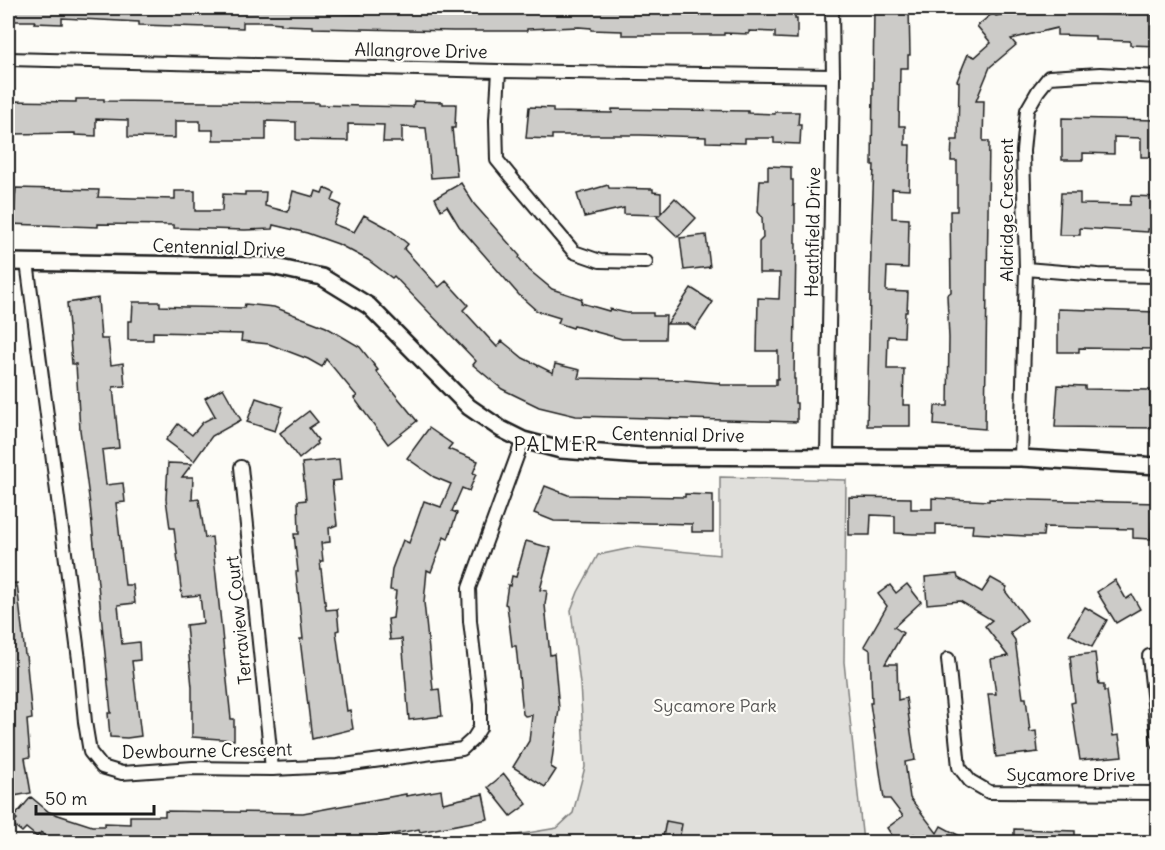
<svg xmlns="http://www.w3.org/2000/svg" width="1165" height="850" viewBox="0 0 1165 850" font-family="Delius,sans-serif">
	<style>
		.green { fill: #e0dfdb; stroke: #7e7e7c; stroke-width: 1.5 }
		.building { fill: #cccbc8; stroke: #1c1c1c; stroke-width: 1.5 }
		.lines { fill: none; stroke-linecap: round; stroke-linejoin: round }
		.minor-casing { stroke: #1c1c1c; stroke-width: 16 }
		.tertiary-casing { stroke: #1c1c1c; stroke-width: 20 }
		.minor { stroke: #fdfcf7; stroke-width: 12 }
		.tertiary { stroke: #fdfcf7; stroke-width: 15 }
		.labels { text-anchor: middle; stroke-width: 4.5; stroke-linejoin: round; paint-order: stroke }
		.street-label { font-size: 18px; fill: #1c1c1c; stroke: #fdfcf7 }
		.park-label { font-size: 18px; fill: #575655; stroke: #fdfcf7 }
		.neighbourhood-label { font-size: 20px; letter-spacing: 1.5px; fill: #1c1c1c; stroke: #fdfcf7 }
	</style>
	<rect width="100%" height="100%" fill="#fdfcf7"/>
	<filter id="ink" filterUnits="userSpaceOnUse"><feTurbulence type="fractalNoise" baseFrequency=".0167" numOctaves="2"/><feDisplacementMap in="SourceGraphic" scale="12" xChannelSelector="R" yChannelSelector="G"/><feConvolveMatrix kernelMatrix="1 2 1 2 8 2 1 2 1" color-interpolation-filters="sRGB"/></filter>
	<g filter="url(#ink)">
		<polygon class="green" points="720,477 846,480 844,662 863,842 474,842 557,828 573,813 585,767 580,684 571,610 578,592 598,555 636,547 720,555"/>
		<g class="building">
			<polygon points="8,8 334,8 334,13 361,14 361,8 478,8 478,12 509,12 509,8 730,9 731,8 795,8 795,19 797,19 797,39 775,38 775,32 749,31 749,34 724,33 724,35 622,35 622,31 591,30 591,28 579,27 527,29 527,31 453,31 313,28 313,26 281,25 281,23 269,22 243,22 243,28 139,25 139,22 62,18 62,24 34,23 35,21 8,21"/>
			<polygon points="874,8 909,8 910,55 908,55 908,68 900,68 899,126 905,126 905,145 910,145 909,190 892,189 892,218 909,219 908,268 887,267 886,291 908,292 907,312 905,312 904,337 888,336 887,369 904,369 903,405 910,405 910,426 867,426 871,247 874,165 872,165"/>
			<polygon points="1030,8 1088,10 1088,14 1127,15 1127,9 1132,10 1132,8 1152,8 1152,29 1158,29 1158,46 1130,45 1130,41 1095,40 1095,36 1057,35 1057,28 1011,39 1016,45 990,67 976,101 984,101 983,141 989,141 985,429 934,425 935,406 948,406 949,338 947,295 951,292 950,211 957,211 957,161 951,161 952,140 958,140 959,82 957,81 968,54 975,57 991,43 977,26 993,13 996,16"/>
			<polygon points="76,99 104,99 104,101 318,103 318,105 413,107 414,101 443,102 443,104 456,104 455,128 452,128 457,176 431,178 426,128 402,127 402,142 383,142 384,125 348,124 348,141 296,140 296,122 266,121 266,140 213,140 213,130 200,130 200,121 175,121 175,138 128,137 128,120 96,119 96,136 75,135 75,133 12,134 12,128 8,128 8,101 76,102"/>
			<polygon points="529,107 553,108 553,112 612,113 612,109 748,111 748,113 775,114 775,112 799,112 798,125 801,125 800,144 774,143 774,138 745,138 745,143 706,142 706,137 641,135 552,135 552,139 526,138"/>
			<polygon points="1062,118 1158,120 1158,157 1141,157 1141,138 1114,137 1114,154 1083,153 1083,160 1062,160"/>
			<polygon points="768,166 791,167 791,180 793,180 793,205 795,205 795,243 796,243 794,379 795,379 795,403 797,403 797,422 576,416 539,407 502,389 473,365 476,361 394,276 392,278 368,260 338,244 307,233 273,225 272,229 245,230 174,228 174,225 98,224 98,227 8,224 8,211 14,211 16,188 99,190 98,197 133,198 175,199 175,191 195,191 195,211 222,211 223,194 245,195 245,192 266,192 265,206 288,212 293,191 314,197 316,191 322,193 324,188 335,193 332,201 341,205 333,224 354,232 364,215 388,228 408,244 404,249 439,287 446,281 468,305 463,310 497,347 502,341 523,358 553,373 555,364 580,370 578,378 684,380 720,383 720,385 776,385 776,379 778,379 778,351 757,351 758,298 779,299 780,273 759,273 759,242 763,238 762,217 758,212 760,180 768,180"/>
			<polygon points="461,183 474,204 520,256 519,258 529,270 552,289 582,299 581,303 609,311 610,309 627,313 653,313 653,316 666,316 665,339 622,339 574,326 573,328 558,323 560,318 537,311 519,295 459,226 447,206 441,210 435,198"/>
			<polygon points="608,185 609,188 653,189 653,192 661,193 661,213 675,198 696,218 678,237 657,217 659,215 624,214 624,208 584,217 577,194"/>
			<polygon points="1061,193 1080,193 1080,204 1130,205 1131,196 1158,197 1158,229 1148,229 1148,232 1080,228 1080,235 1059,235"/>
			<polygon points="706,235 710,267 684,270 680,238"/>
			<polygon points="691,288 713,302 695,329 688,324 667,324"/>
			<polygon points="98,298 101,339 108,339 111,365 123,363 125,386 113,387 119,448 102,450 106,485 123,483 125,502 116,503 125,585 133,585 135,603 118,605 122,644 139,642 140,660 132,661 141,736 127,738 110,737 108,713 111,713 90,505 80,430 76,364 72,364 67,303"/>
			<polygon points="133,302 160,302 160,306 186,307 244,308 245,304 274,307 326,327 360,347 378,370 376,371 417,421 388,444 354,398 357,396 326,359 322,367 308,359 269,344 241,341 242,334 153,332 153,340 128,340 128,321 132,321"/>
			<polygon points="1058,309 1158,312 1158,349 1079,348 1079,352 1058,352"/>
			<polygon points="1058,385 1085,386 1085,389 1150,390 1150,411 1157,411 1157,428 1055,427"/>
			<polygon points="223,388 241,420 212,436 194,461 166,440 178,424 192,435 203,422 215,416 205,398"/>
			<polygon points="256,398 283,407 275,431 247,422"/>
			<polygon points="309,411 318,422 309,428 318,440 316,442 317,444 299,459 280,433"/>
			<polygon points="429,428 452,444 448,449 478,461 473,473 476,474 469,491 462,488 452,511 457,513 448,539 444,537 431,572 427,570 424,602 429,650 433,690 439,689 442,716 409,720 402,639 390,640 388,619 393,618 396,591 390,590 392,569 403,540 409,543 424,501 441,507 451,484 434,477 407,458"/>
			<polygon points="339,459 341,480 332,481 337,525 329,528 330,542 321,543 323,561 320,561 326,610 337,609 339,630 336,631 341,669 347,711 350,710 353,729 312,739 300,639 303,639 296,572 298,572 294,534 299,534 298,501 306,500 302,463"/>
			<polygon points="168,463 192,464 182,477 193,477 192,500 199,499 205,538 212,537 231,719 234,719 234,740 192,737 192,687 186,625 203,623 200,595 182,597 174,528 170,528 166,499"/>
			<polygon points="545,486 568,495 685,497 685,494 713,495 713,532 692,532 692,524 554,521 534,513"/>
			<polygon points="849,497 911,498 911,509 932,509 932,498 989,501 989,499 1158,503 1158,522 1152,522 1151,539 1133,538 1133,529 1044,527 1043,536 1025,536 972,533 973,525 936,524 936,534 913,534 895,533 895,516 871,515 870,535 849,535"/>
			<polygon points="526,541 551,548 540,590 547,591 545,605 550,655 554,654 559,709 551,767 556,770 545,787 513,767 529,741 532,715 525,716 523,714 516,646 512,646 507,605 505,604 508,585 510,586 512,576 516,577"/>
			<polygon points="957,574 958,578 982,592 991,578 1007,587 1005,591 1027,620 1010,633 1015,640 1023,698 1026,698 1030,732 1036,731 1038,752 996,757 988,694 996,694 991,659 1008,656 985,626 992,620 960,601 927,604 925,577"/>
			<polygon points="1115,580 1126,599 1132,595 1140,609 1116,623 1097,592"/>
			<polygon points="17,583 25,655 26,655 32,719 27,720 30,757 25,758 31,793 8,797 8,584"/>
			<polygon points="907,584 921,602 894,627 903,633 885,664 897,664 898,700 906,698 915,760 905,762 910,798 937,833 941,826 973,843 921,843 914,834 903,843 897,843 887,828 903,816 890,799 884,799 870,703 872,703 870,650 864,646 887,606 878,594 890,585 896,593"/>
			<polygon points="1085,607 1107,620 1092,647 1069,634"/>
			<polygon points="1095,653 1099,685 1104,685 1104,691 1107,691 1113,736 1119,735 1122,756 1080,760 1071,703 1075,702 1070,656"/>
			<polygon points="504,774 527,804 511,816 488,787"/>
			<polygon points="441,790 443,803 483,794 488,819 420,832 419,829 347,843 60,843 47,838 41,832 37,837 26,828 22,832 12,824 17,819 14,817 31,797 49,812 92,826 105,826 105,823 130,824 130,816 165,816 165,811 303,813 406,794 406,796"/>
			<polygon points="666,821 682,824 679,840 663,837"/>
			<polygon points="1014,829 1075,831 1075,843 1014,843"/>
		</g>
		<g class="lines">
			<g class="minor-casing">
				<g id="minor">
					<polyline points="8,59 499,71 833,76"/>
					<polyline points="499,71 496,120 497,160 515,182 574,252 600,261 646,262"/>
					<polyline points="27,262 79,660 85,722 90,752 102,767 122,773 193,768 272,769 337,766 462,749 473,739 480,728 480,704 470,621 469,588 523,440"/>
					<polyline points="1026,269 1098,275 1158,276"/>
					<polyline points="827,456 833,76 832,8"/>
					<polyline points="1021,458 1026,269 1023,151 1027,110 1038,91 1049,77 1100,74 1158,77"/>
					<polyline points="241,467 272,769"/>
					<polyline points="1149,656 1158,743"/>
					<polyline points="948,659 959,767 970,781 989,792 1158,793"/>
				</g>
			</g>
			<g class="tertiary-casing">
				<polyline id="tertiary" points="8,262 271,266 322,277 369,306 469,407 501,429 523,440 561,450 641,456 1021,458 1158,466"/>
			</g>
			<use href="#minor" class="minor"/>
			<use href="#tertiary" class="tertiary"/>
		</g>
	</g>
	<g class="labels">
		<g class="street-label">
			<text transform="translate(421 51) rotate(1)" y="6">Allangrove Drive</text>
			<text transform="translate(1007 210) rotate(-90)" y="6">Aldridge Crescent</text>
			<text transform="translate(813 232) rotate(-89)" y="6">Heathfield Drive</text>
			<text transform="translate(219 248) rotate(2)" y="6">Centennial Drive</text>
			<text transform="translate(678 435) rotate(1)" y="6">Centennial Drive</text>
			<text transform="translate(239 620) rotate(-96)" y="6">Terraview Court</text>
			<text transform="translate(207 751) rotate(-1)" y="6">Dewbourne Crescent</text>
			<text x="1071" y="781">Sycamore Drive</text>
		</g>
		<g class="park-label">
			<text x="715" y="712">Sycamore Park</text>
		</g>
		<g class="neighbourhood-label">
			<text x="556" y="451">PALMER</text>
		</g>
	</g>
	<rect width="1165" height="850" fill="none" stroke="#fdfcf7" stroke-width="30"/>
	<rect x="15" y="15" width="1135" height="820" fill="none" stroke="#1c1c1c" stroke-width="2" filter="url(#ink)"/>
	<path d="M36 805v9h118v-9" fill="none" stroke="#1c1c1c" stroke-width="3"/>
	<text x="45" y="805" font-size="18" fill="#1c1c1c" stroke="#fdfcf7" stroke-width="4.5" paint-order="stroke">50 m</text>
</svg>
